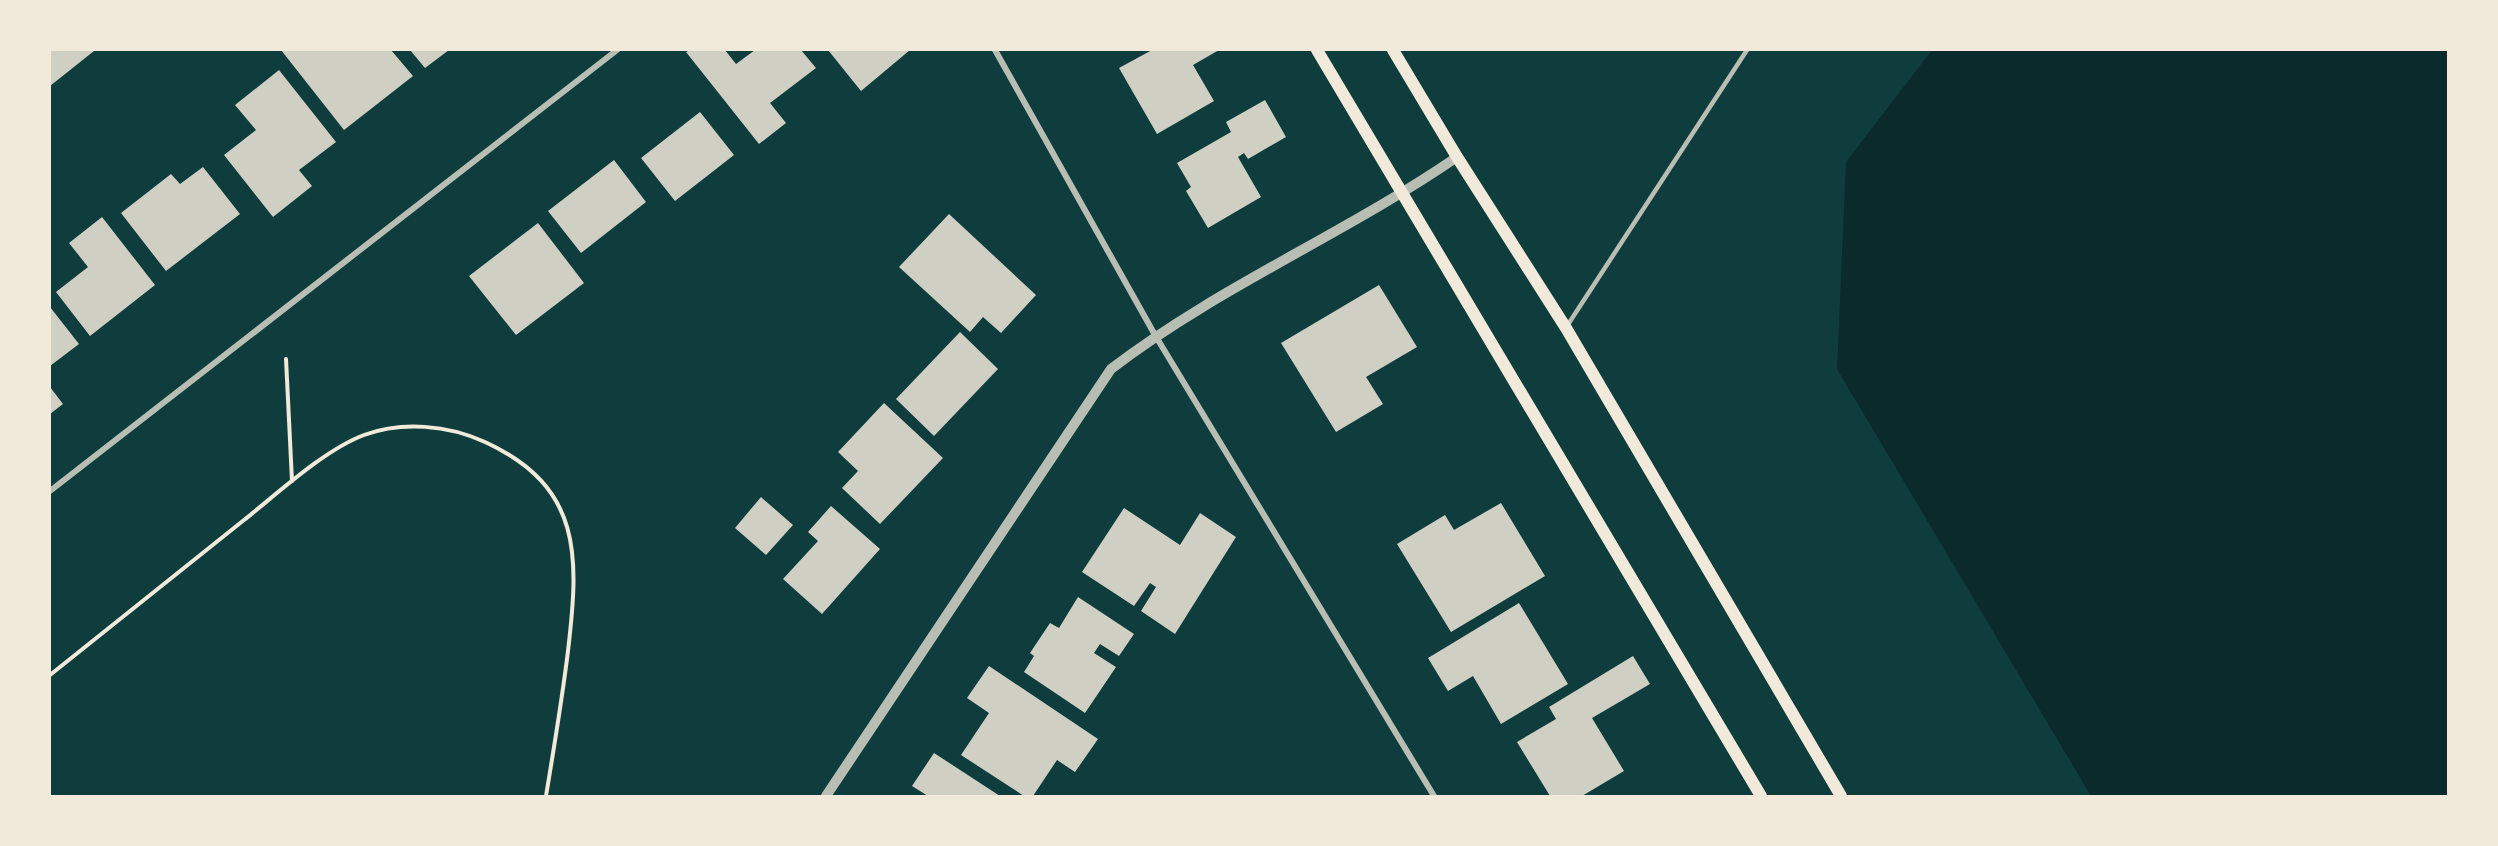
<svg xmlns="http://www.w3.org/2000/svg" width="2498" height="846" viewBox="0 0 2498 846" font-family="'PT Sans Narrow',sans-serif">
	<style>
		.water { fill: #0a2a2b }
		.building { fill: #cfcfc3 }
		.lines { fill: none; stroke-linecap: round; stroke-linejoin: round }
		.path { stroke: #f1e9da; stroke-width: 4 }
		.service { stroke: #b8beb3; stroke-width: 4.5 }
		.minor { stroke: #b8beb3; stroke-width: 6 }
		.tertiary { stroke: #b8beb3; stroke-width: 10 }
		.secondary { stroke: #f1e9da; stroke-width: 12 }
	</style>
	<rect width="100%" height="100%" fill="#0f3d3e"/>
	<polygon class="water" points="1932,50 2448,50 2448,796 2091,796 1837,369 1846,162"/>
	<g class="building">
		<polygon points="50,50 93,50 94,51 50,86"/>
		<polygon points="281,50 391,50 413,76 344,130"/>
		<polygon points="410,50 449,50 425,68"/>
		<polygon points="690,50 725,50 736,64 755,50 801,50 816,68 770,103 786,123 759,144 686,52"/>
		<polygon points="828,50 910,50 861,91"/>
		<polygon points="1152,50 1219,50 1193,65 1214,101 1157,134 1119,68"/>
		<polygon points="279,70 336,142 299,170 312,186 273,217 224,155 256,130 235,105"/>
		<polygon points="1265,100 1286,137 1248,159 1244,153 1238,157 1261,197 1208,228 1186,191 1191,187 1177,163 1231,132 1226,122"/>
		<polygon points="700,112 734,155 675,201 641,158"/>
		<polygon points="614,160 646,202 581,253 548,211"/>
		<polygon points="203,167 240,214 166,271 121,213 171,174 180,184"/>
		<polygon points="949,214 1036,295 1001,333 983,317 970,332 899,267"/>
		<polygon points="102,217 155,285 90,336 56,292 88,267 69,243"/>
		<polygon points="538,223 584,283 516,335 469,276"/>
		<polygon points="1379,285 1417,347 1366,377 1383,404 1336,432 1281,343"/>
		<polygon points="50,307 79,344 50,366"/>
		<polygon points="960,332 998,369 934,436 896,399"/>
		<polygon points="50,387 63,404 50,414"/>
		<polygon points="884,403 943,458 880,524 842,488 858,471 838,452"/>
		<polygon points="761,497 793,525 766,555 735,528"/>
		<polygon points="1501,503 1545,576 1451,632 1397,544 1445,515 1454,530"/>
		<polygon points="831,506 880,549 822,614 783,579 818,541 808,532"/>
		<polygon points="1124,508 1180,545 1200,513 1236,537 1175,634 1141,611 1156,587 1150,583 1134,606 1082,572"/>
		<polygon points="1078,597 1134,634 1119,656 1100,644 1094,653 1116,667 1085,713 1024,672 1034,656 1030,653 1050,623 1059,628"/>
		<polygon points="1519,603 1568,684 1501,724 1473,676 1448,691 1428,658"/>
		<polygon points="1633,656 1650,684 1592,718 1624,771 1582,796 1550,796 1517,742 1556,719 1549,707"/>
		<polygon points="989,666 1098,739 1075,772 1057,760 1033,796 1024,796 961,755 989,713 967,698"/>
		<polygon points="934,753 1000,796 928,796 912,786"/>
	</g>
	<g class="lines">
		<g class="path">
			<polyline points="286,359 292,481"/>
			<path d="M50,675C114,624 179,572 244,520C277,494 324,450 364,435C402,421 448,425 485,442C583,487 579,557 568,651C562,700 554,748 546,796"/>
		</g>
		<polyline class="service" points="1567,326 1747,50"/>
		<g class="minor">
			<polyline points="995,50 1155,335 1434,796"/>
			<polyline points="50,491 617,50"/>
		</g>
		<path class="tertiary" d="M826,796L1111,369C1218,287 1345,234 1457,157"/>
		<g class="secondary">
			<polyline points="1317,50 1761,796"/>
			<polyline points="1393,50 1457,157 1566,328 1841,796"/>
		</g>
	</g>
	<rect width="2498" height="846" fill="none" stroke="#f1e9da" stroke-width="102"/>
</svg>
